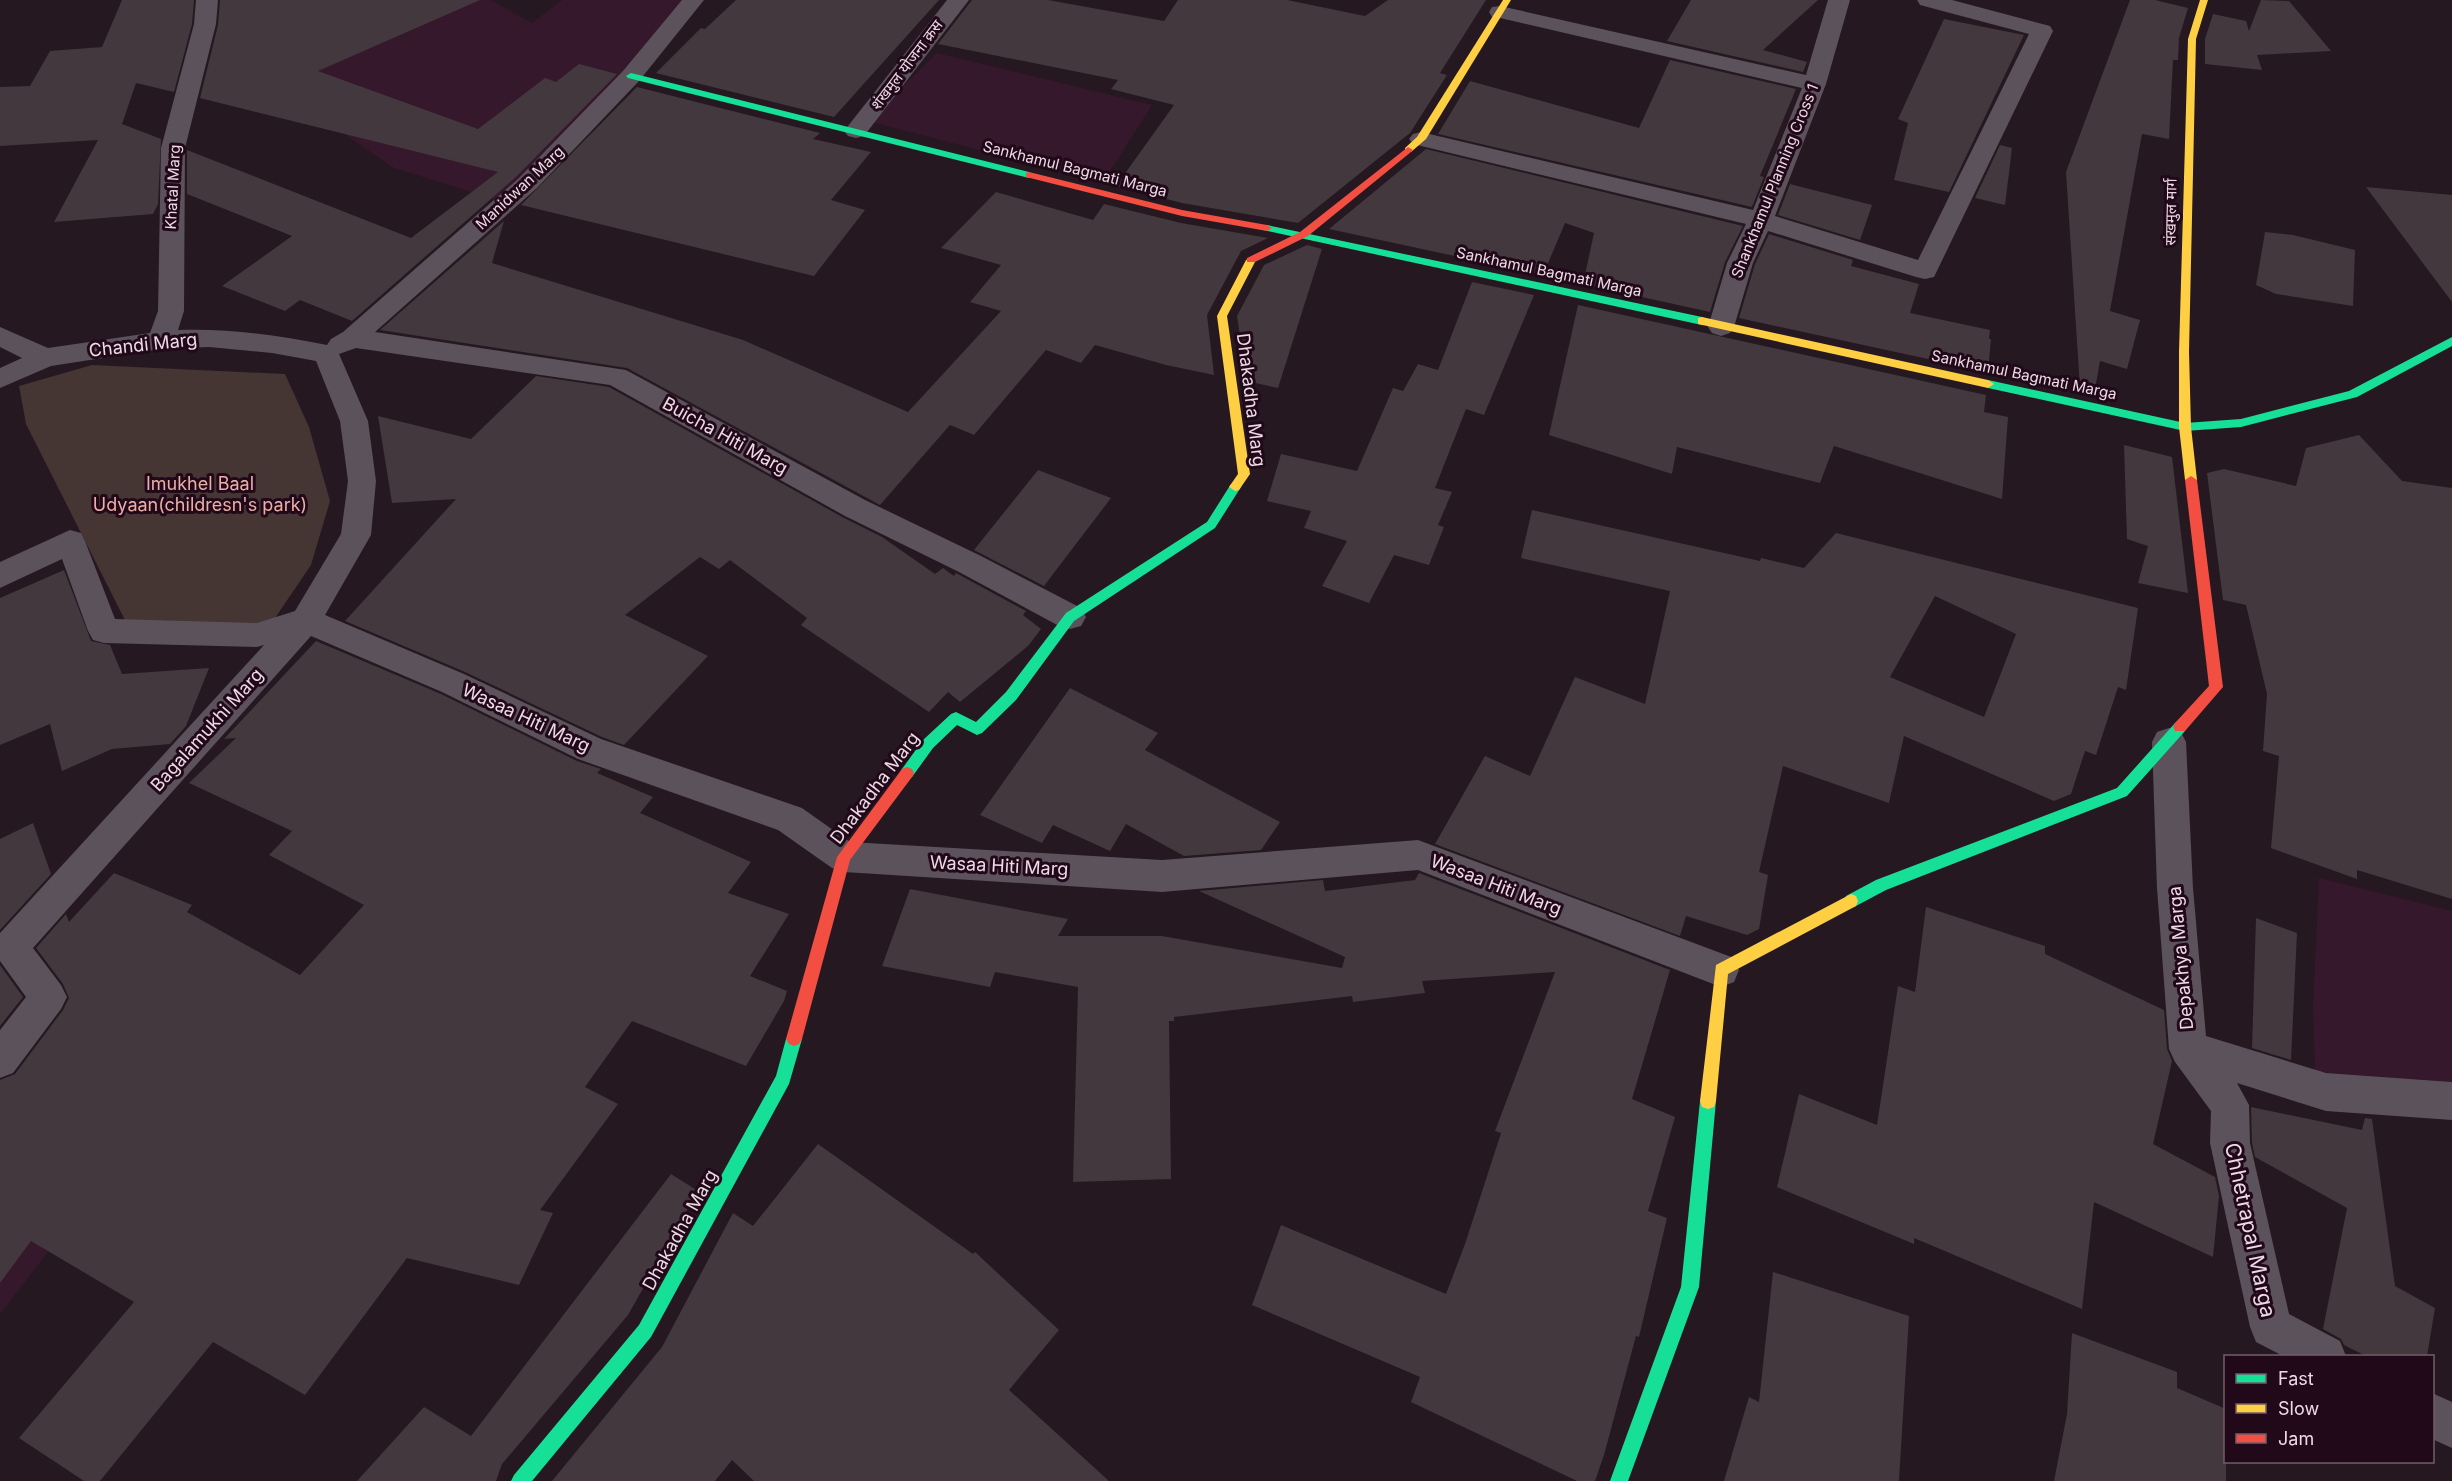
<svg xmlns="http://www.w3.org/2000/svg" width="2452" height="1481" viewBox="0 0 2452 1481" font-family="Inter,'Noto Sans Devanagari',sans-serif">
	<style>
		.built { fill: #35182b }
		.green { fill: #453533 }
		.building { fill: #43383d; fill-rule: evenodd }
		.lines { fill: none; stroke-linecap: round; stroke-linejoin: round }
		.street { fill: #5b525b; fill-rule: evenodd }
		.fast { fill: #16e098; fill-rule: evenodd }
		.slow { fill: #ffcf43; fill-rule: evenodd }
		.jam { fill: #f24e42; fill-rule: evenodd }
		.labels { text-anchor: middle; stroke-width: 6; stroke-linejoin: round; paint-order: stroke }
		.far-street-label { font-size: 15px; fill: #ecdae4; stroke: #210919 }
		.street-label { font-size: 18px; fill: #ecdae4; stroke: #210919 }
		.park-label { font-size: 18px; fill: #ecafa7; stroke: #210919 }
		.near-street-label { font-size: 21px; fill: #ecdae4; stroke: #210919 }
	</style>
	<rect width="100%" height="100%" fill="#251821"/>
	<g class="built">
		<polygon points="342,0 491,0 532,23 562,0 692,0 500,201 394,168 321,118 270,32"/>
		<polygon points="937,53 1152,105 1103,182 867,121"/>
		<polygon points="2319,878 2452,911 2452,1082 2315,1072 2313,1006"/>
		<polygon points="0,1155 91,1196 0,1314"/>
	</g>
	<polygon class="green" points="92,365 285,374 309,427 330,501 311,565 269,627 129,628 26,424 19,386"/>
	<g class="building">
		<polygon points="122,0 194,0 192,24 174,92 136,83 122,124 161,139 158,204 153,214 54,222 98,140 0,146 0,87 30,86 50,51 102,47"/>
		<polygon points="220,0 480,0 318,71 478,129 545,78 556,82 579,64 617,74 517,176 352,321 300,300 285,311 222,286 292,236 187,194 187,150 411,238 498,172 200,98 218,25"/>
		<polygon points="736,0 939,0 834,117 656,73 701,28 705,29"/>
		<polygon points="972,0 1048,0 1164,21 1178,0 1287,0 1365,16 1388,0 1486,0 1440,73 1447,75 1410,133 1298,223 1182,203 1116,186 1174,105 1111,89 1118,80 938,44"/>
		<polygon points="1691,0 1818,0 1763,50 1807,62 1803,72 1667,41"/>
		<polygon points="2130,0 2155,0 2188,8 2179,38 2178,60 2173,60 2169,139 2142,134 2110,311 2140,320 2127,369 2100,361 2095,389 2080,388 2066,172"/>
		<polygon points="2261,0 2289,1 2331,51 2257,55 2262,70 2205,64 2205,39 2213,14 2246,21 2249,31"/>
		<polygon points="1944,19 2024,35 1949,192 1894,180 1908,123 1898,119"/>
		<polygon points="1670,60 1796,89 1760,176 1764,177 1752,207 1438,134 1470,81 1639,128"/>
		<polygon points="637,87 820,133 813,139 871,152 831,200 865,210 814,276 521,205"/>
		<polygon points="2000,145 2012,148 2005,205 1975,198"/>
		<polygon points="1426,149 1743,226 1725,262 1710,312 1583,284 1594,233 1565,223 1543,275 1329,229"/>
		<polygon points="1790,184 1872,205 1860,240 1778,215"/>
		<polygon points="2366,187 2452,195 2452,302"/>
		<polygon points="996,192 1093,220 1104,204 1181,223 1268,238 1241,251 1207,315 1214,375 1166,365 1095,345 1081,363 1046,350 974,435 950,425 880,505 627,368 380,330 504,221 492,263 743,340 908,412 1001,311 970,302 1001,265 941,248"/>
		<polygon points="2265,232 2293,235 2355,250 2353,306 2276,294 2256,285"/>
		<polygon points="1769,234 1853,260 1851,266 1919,284 1910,313 1990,330 1989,339 1991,339 1988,372 1739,318 1755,264"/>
		<polygon points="1307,245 1322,249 1278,388 1247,381 1237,316 1264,265"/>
		<polygon points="1472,282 1534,295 1484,415 1466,409 1435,488 1452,492 1438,525 1444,527 1429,565 1394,555 1369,603 1322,586 1347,541 1304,528 1311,511 1267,501 1281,454 1357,471 1393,388 1403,391 1418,364 1438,370"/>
		<polygon points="1578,305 1986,395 1984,412 2008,417 2002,499 1834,446 1820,483 1677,447 1672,474 1549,435"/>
		<polygon points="536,376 609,387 844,518 882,537 935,574 943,568 954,576 956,573 1026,611 1023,615 1041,629 1028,646 960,702 948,692 929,712 801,625 807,618 730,560 719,569 700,557 625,615 708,656 624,745 602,737 465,672 345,621 456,499 392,503 378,416 471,439"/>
		<polygon points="2359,435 2402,481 2452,488 2452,899 2357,870 2357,879 2271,848 2279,756 2263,751 2267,694 2246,605 2223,600 2207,473 2224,469 2296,486 2306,448"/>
		<polygon points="2124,445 2172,457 2188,593 2138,583 2148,546 2127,539"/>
		<polygon points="1038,470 1111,498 1044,586 974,550"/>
		<path d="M1532,510L1760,561L1761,558L1804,568L1836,533L2138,608L2126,690L2118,687L2096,755L2085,751L2071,794L2054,801L1904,736L1889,803L1783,766L1759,872L1768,875L1759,929L1747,935L1686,916L1680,936L1435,844L1485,756L1530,776L1575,677L1645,704L1670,591L1521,558ZM1935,596L2016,634L1984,717L1890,677Z"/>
		<polygon points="64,570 91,641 110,645 122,674 209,668 186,726 170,744 112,749 62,771 50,724 0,745 0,598"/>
		<polygon points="316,641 441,694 577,761 601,769 597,773 653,797 640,813 751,862 728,893 789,914 750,976 787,991 784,1001 746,1066 632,1021 585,1087 618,1104 540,1210 553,1213 519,1285 407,1258 305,1395 213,1342 100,1481 84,1481 19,1438 134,1302 31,1241 0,1283 0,1080 15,1074 63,1010 69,998 63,984 36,948 66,914 69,922 114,873 192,905 187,912 300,975 364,905 269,855 292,831 189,783 236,738 224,739"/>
		<polygon points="1070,688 1158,733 1145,750 1280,822 1261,850 1184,856 1126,824 1110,851 1053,825 1042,843 980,815"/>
		<polygon points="33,823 51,874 0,930 0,839"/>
		<polygon points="1419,873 1670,970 1632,1099 1675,1117 1648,1211 1667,1218 1639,1337 1636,1336 1604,1455 1595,1481 1577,1481 1411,1402 1420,1377 1252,1305 1281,1225 1446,1294 1465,1244 1501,1133 1495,1131 1555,972 1422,981 1425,993 1353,1002 1352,996 1174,1017 1174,1021 1169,1021 1171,1179 1073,1182 1078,987 995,972 990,987 882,966 910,889 1068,919 1058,936 1162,936 1342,968 1345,957 1199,891 1323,880 1325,891 1415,880"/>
		<polygon points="1926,907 2045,946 2045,954 2164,1010 2167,1049 2172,1061 2153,1144 2215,1177 2219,1196 2213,1257 2094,1202 2082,1309 1914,1238 1914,1244 1777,1187 1799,1094 1877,1125 1898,986 1915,992"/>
		<polygon points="2256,918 2297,933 2291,1060 2252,1048"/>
		<polygon points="0,965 23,997 0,1026"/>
		<polygon points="2251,1107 2362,1130 2365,1118 2372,1119 2395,1286 2435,1308 2427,1356 2366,1356 2344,1345 2341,1339 2323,1329 2347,1208 2255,1157 2252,1143"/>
		<polygon points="818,1144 973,1254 975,1252 1059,1330 1009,1390 1109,1481 754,1481 732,1460 715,1481 552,1481 662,1347 733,1213 753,1226"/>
		<polygon points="671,1174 698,1191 628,1315 502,1464 496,1481 357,1481 424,1407 471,1436"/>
		<polygon points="1773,1272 1909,1316 1899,1481 1724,1481 1749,1397 1759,1402"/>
		<polygon points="2072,1333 2177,1372 2177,1388 2226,1409 2226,1481 2054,1481 2067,1414"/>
	</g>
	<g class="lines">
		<g class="street">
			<path d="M196,0H218L216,24L185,148L184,311L178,330C228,328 277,335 327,345L331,339L343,332L519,178L623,71L682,0H704L639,81L537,188L375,332L626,370L865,500L981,556L1081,608L1086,617L1081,626L1070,629L1059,626L959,572L845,516L610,385L356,348L339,354L368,421L376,481L371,535L325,615L464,674L601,739L802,808L850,842L1162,860L1418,840L1734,958L1739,970L1734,982L1721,987L1418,870L1162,892L844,872L832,868L778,830L578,759L442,692L311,636L33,948L61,985L67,997L61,1009L13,1073L0,1078V1030L26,997L0,961V933L264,645L257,647L104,643L93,640L88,631L62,559L0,588V562L70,530L81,533L85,541L115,619L257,623L295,611L341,534L348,481L340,421L316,361L272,353L209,347L161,349L51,366L0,388V368L22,358L0,347V327L48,348L150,333L158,311L161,148L194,24Z"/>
			<polygon points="947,0 969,0 864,136 856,138 848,136 844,131 848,126"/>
			<polygon points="1828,0 1850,0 1826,84 1775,216 1918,260 2029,34 1920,5 1917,0 1952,0 2050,26 2053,31 1934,277 1925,279 1916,277 1768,231 1753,263 1734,327 1730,333 1721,336 1712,333 1708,327 1727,263 1746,224 1413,144 1409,139 1413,134 1421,132 1753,210 1802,88 1500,18 1492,17 1489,12 1492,7 1500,6 1806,75"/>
			<polygon points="2169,728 2181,732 2186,742 2193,888 2206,1036 2326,1073 2452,1082 2452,1120 2326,1111 2237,1083 2249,1105 2250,1143 2289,1314 2340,1341 2346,1356 2283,1356 2256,1342 2250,1327 2210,1143 2211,1111 2175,1062 2169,1049 2157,888 2152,742 2157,732"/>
			<polygon points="2432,1393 2452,1402 2452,1448 2432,1439"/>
		</g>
		<g class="fast">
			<polygon points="631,73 1029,172 1034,175 1029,178 628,78 626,76"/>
			<polygon points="1267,225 1702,317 1707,321 1702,325 1263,230 1263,226"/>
			<polygon points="2452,337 2452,346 2357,397 2241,427 2185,431 1988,388 1982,384 1988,380 2185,423 2241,419 2349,391"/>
			<polygon points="1235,483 1241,487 1215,528 1074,621 1016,700 982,733 977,735 957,725 933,748 912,777 907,779 902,777 900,773 902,769 923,740 951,714 956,712 976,722 1006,692 1066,613 1207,522 1231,484"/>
			<polygon points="2180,721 2185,723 2187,727 2185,731 2127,796 1886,890 1856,906 1851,908 1846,906 1844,901 1846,896 1876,880 2117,788 2175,723"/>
			<polygon points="794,1032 799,1034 802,1039 789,1084 651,1337 532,1481 511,1481 514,1475 639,1325 776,1076 786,1039 789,1034"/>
			<polygon points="1708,1093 1714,1095 1716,1101 1699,1287 1628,1481 1610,1481 1681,1287 1700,1101 1702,1095"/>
		</g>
		<g class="slow">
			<polygon points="1503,0 1511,0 1426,139 1411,152 1405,152 1405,148 1417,137"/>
			<polygon points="2200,0 2208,0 2196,39 2189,352 2191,427 2197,480 2191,484 2185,480 2179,427 2179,352 2188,39"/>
			<polygon points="1251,257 1256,260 1227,316 1250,474 1239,490 1235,491 1229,487 1238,474 1217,316 1246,260"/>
			<polygon points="1702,317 1988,380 1994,384 1988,388 1698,324 1698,318"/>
			<polygon points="1851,894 1856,896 1858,901 1856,906 1728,974 1716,1101 1714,1107 1708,1109 1702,1107 1700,1101 1716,965"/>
		</g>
		<g class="jam">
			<polygon points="1408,147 1413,150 1411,152 1308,236 1255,262 1247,262 1247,258 1300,232"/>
			<polygon points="1029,172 1182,210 1267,225 1272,228 1267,231 1182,216 1026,177 1026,173"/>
			<polygon points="2191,476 2197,480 2223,687 2185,731 2175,731 2173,727 2175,723 2209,686 2185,480"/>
			<polygon points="907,767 912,769 914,773 912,777 850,860 802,1039 799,1044 794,1046 789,1044 786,1039 837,857 902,769"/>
		</g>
	</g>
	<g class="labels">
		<g class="far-street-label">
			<text transform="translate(907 65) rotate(-53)" y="5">शंखमुल योजना क्रस</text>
			<text transform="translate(1075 169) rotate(14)" y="5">Sankhamul Bagmati Marga</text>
			<text transform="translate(1775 181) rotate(-68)" y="5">Shankhamul Planning Cross 1</text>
			<text transform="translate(173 187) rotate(-87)" y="5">Khatal Marg</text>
			<text transform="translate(520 188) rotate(-43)" y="5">Manidwan Marg</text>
			<text transform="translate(2171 212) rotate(-89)" y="5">संखमुल मार्ग</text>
			<text transform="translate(1549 272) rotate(12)" y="5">Sankhamul Bagmati Marga</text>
			<text transform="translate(2024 375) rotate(12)" y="5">Sankhamul Bagmati Marga</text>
		</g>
		<g class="street-label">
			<text transform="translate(143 345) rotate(-6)" y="6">Chandi Marg</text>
			<text transform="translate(1251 400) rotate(83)" y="6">Dhakadha Marg</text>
			<text transform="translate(725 436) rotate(29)" y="6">Buicha Hiti Marg</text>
			<text transform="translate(526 718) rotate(25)" y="6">Wasaa Hiti Marg</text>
			<text transform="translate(207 730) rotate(-48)" y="6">Bagalamukhi Marg</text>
			<text transform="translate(875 788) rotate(-53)" y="6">Dhakadha Marg</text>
			<text transform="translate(999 866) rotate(3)" y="6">Wasaa Hiti Marg</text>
			<text transform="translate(1496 885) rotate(21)" y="6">Wasaa Hiti Marg</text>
			<text transform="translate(2181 958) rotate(-95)" y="6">Depakhya Marga</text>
			<text transform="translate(680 1230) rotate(-61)" y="6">Dhakadha Marg</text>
		</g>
		<g class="park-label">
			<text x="200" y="490">Imukhel Baal<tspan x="200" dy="21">Udyaan(childresn's park)</tspan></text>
		</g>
		<g class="near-street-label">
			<text transform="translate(2250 1230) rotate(78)" y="7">Chhetrapal Marga</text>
		</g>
	</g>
	<rect x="2224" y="1355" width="210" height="108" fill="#210919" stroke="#725d6a" stroke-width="1.5"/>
	<rect x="2236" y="1374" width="30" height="9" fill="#16e098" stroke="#725d6a" stroke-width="1.5"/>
	<text x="2278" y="1385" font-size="18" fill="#ecdae4">Fast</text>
	<rect x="2236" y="1404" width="30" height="9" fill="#ffcf43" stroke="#725d6a" stroke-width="1.5"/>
	<text x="2278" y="1415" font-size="18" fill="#ecdae4">Slow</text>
	<rect x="2236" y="1434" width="30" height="9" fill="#f24e42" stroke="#725d6a" stroke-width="1.5"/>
	<text x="2278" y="1445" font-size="18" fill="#ecdae4">Jam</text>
</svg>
